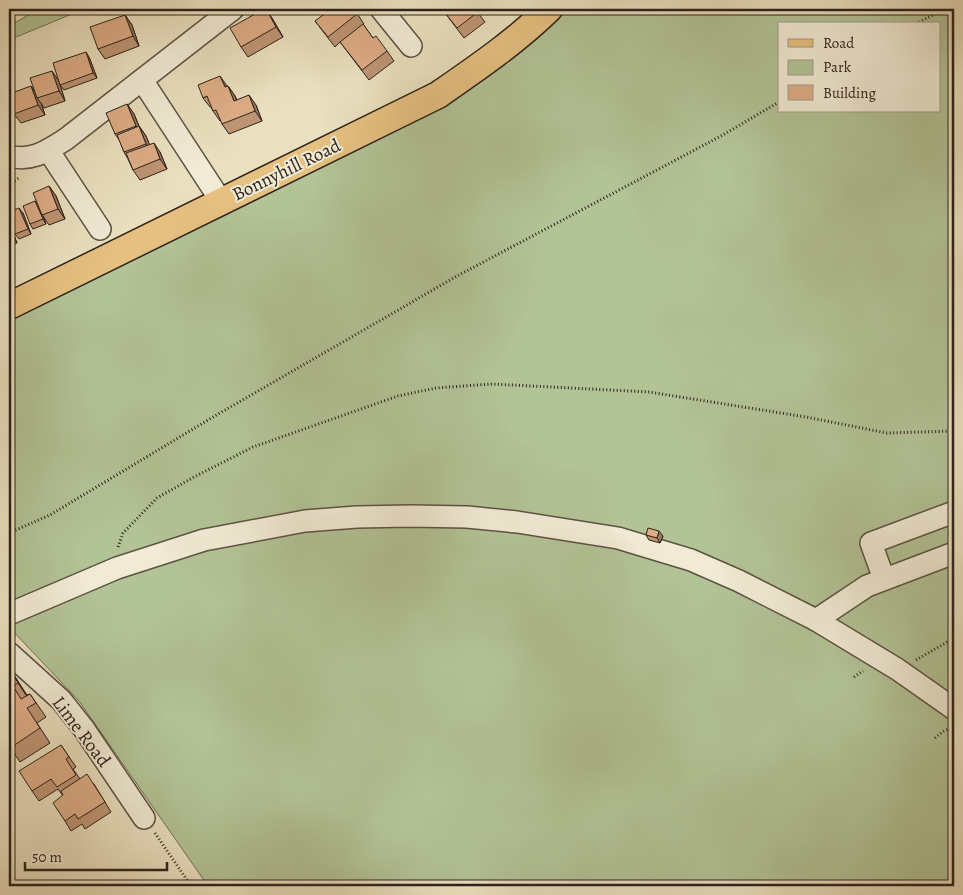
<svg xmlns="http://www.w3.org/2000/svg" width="963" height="895" viewBox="0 0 963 895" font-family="Alegreya,serif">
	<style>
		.green { fill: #b2c396; stroke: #707258; fill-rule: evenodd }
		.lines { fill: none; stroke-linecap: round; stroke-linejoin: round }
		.minor-casing { stroke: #5d5244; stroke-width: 24 }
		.major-casing { stroke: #2e221b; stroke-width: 29 }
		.path { stroke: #2e221b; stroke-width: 3; stroke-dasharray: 1 2.5; stroke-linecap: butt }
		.minor { stroke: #f1ebd5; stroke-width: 21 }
		.major { stroke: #e5c080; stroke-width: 26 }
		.wall { fill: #be9574; stroke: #2e221b }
		.shaded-wall { fill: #9b795e; stroke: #2e221b }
		.building { fill: #ddad87; stroke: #2e221b }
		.labels { text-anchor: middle; stroke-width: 4; stroke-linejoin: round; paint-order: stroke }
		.street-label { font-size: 19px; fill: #2e221b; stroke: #f1ebd5 }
	</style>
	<rect width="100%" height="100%" fill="#eae0bf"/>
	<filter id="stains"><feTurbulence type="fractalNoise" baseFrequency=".004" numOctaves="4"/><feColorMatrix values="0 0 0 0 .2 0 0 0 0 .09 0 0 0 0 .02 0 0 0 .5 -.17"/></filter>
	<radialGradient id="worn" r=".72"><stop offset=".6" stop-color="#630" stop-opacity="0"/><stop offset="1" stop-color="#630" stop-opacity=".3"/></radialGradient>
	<g class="green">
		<polygon points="39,9 84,9 9,40 9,26"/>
		<path d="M566,9H954V886H208L79,701L9,627V319L430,113L503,65ZM779,24H939V111H779Z"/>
	</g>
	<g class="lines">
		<g class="minor-casing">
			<g id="minor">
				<polyline points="381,9 411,46"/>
				<polyline points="142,80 221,201"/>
				<polyline points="48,150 100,229"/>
				<path d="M9,156C32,162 47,151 66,139L233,9"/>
				<polyline points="884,579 871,543 954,512"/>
				<polyline points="9,614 117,568 204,540 305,521 357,517 411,516 467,517 517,522 618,538 691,560 739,581 816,620 897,669 954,709"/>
				<polyline points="816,620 867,586 954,553"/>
				<polyline points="9,653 61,700 84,729 144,818"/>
			</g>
		</g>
		<g class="major-casing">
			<path id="major" d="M9,306L438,95C477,68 515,42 549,9"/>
		</g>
		<g class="path">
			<polyline points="916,24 944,9"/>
			<polyline points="9,185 20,177"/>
			<polyline points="9,533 50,515 208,420 457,276 721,136 779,102"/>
			<polyline points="118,547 123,533 157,498 194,477 253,447 398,396 436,388 492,384 649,392 806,417 887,433 954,431"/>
			<polyline points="916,660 954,638"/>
			<polyline points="854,677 863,671"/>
			<polyline points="935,738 942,732 949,729"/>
			<polyline points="155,833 191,886"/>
		</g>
		<use href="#minor" class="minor"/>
		<use href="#major" class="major"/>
	</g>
	<g class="wall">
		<polygon points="184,9 197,9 189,15"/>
		<polygon points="354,9 364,24 363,24 373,38 387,51 394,61 369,80 340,42 335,47 315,21"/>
		<polygon points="442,9 475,9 485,22 464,38"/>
		<polygon points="125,15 132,25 139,46 105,59 98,49"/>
		<polygon points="272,18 283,37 248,57 241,47"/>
		<polygon points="89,57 97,78 64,90 60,85"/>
		<polygon points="59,81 65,101 44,108 41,103 45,115 21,123 14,114 31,86 35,91"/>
		<polygon points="228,86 235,96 237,100 256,105 262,121 229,134 222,124 221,120 220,121 213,111 211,107 210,107 203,98"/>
		<polygon points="127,104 134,114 139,126 146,136 149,144 160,152 167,169 140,180 133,170 128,159 124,152 120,141 115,134"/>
		<polygon points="49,186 56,196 65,219 49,225 43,216 46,224 33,229 30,224 38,205"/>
		<polygon points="23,213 31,234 19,239 15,234"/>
		<polygon points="9,223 17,243 9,246"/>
		<polygon points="646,535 663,536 660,543 649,540"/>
		<polygon points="9,668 27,695 30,694 46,717 37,723 50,743 20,762 9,746"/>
		<polygon points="61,745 76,767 73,769 80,779 94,784 111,812 85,829 82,824 71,831 65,821 63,796 58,789 39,801 32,791"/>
	</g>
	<g class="shaded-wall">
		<polygon points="266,9 272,18 283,37 276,27"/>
		<polygon points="125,15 132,25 139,46 133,36"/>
		<polygon points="86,52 89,57 97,78 93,73"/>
		<polygon points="52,71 59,81 65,101 59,91"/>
		<polygon points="220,76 227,86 231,97 225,87"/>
		<polygon points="31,86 38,96 37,98 41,103 45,115 38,105"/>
		<polygon points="228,86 235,96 241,111 234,101"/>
		<polygon points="249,95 256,105 262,121 255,111"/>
		<polygon points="127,104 134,114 143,136 136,126"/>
		<polygon points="139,126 146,136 153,153 146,144"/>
		<polygon points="154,143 160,152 167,169 160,159"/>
		<polygon points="49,186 56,196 65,219 58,209"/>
		<polygon points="35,201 39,206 46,224 43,219"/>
		<polygon points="19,208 23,213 31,234 28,229"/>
		<polygon points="9,223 17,243 10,233 9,230"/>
		<polygon points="659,531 663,536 660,543 657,538"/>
		<polygon points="9,668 16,678 28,698 18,683"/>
	</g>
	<g class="building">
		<polygon points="264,9 266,9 276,27 241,47 230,28"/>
		<polygon points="331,9 354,9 357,14 328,37 315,21"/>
		<polygon points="442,9 475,9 478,12 457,28"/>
		<polygon points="125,15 133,36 98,49 90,27"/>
		<polygon points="363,24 373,38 376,36 387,51 362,70 340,42"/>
		<polygon points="86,52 93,73 60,85 53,63"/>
		<polygon points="52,71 59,91 37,98 30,78"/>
		<polygon points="220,76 225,87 228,86 234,101 249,95 255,111 222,124 216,110 213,111 207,96 203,98 198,85"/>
		<polygon points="31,86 38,105 14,114 9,99 9,94"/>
		<polygon points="127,104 136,126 115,134 106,113"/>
		<polygon points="139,126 146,144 124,152 117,135"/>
		<polygon points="154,143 160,159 133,170 126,153"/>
		<polygon points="49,186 58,209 42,215 33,193"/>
		<polygon points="35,201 43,219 30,224 23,206"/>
		<polygon points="19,208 28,229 15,234 9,218 9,212"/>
		<polygon points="648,528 659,531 657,538 646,535"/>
		<polygon points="9,668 18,683 13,686 21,699 30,694 36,703 27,708 40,728 10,748 9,746"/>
		<polygon points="61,745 69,757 66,759 76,775 57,787 51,779 32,791 19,771"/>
		<polygon points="87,774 105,802 78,819 75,814 65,821 53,803 63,795 61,791"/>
	</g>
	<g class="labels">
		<g class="street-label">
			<text transform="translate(286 169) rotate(-26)" y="7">Bonnyhill Road</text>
			<text transform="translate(82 731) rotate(53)" y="7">Lime Road</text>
		</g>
	</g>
	<rect width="963" height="895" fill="none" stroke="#eae0bf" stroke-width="30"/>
	<rect x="10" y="10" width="943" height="875" fill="none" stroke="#2e221b" stroke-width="2.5"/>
	<rect x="15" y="15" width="933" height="865" fill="none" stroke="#2e221b"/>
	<rect x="778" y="22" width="162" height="90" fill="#f1ebd5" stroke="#a39b8b"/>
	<rect x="788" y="39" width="25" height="8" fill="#e5c080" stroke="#a39b8b"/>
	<text x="823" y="48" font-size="15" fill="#2e221b">Road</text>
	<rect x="788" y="60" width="25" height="15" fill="#b2c396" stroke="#a39b8b"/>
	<text x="823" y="72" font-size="15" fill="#2e221b">Park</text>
	<rect x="788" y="85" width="25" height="15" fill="#ddad87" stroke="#a39b8b"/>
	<text x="823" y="98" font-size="15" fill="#2e221b">Building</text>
	<path d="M25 862v8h142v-8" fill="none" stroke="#2e221b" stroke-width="2.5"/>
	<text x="32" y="862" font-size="15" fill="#2e221b" stroke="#f1ebd5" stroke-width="4" paint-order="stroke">50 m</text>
	<rect width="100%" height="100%" filter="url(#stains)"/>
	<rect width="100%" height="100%" fill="url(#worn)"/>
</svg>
